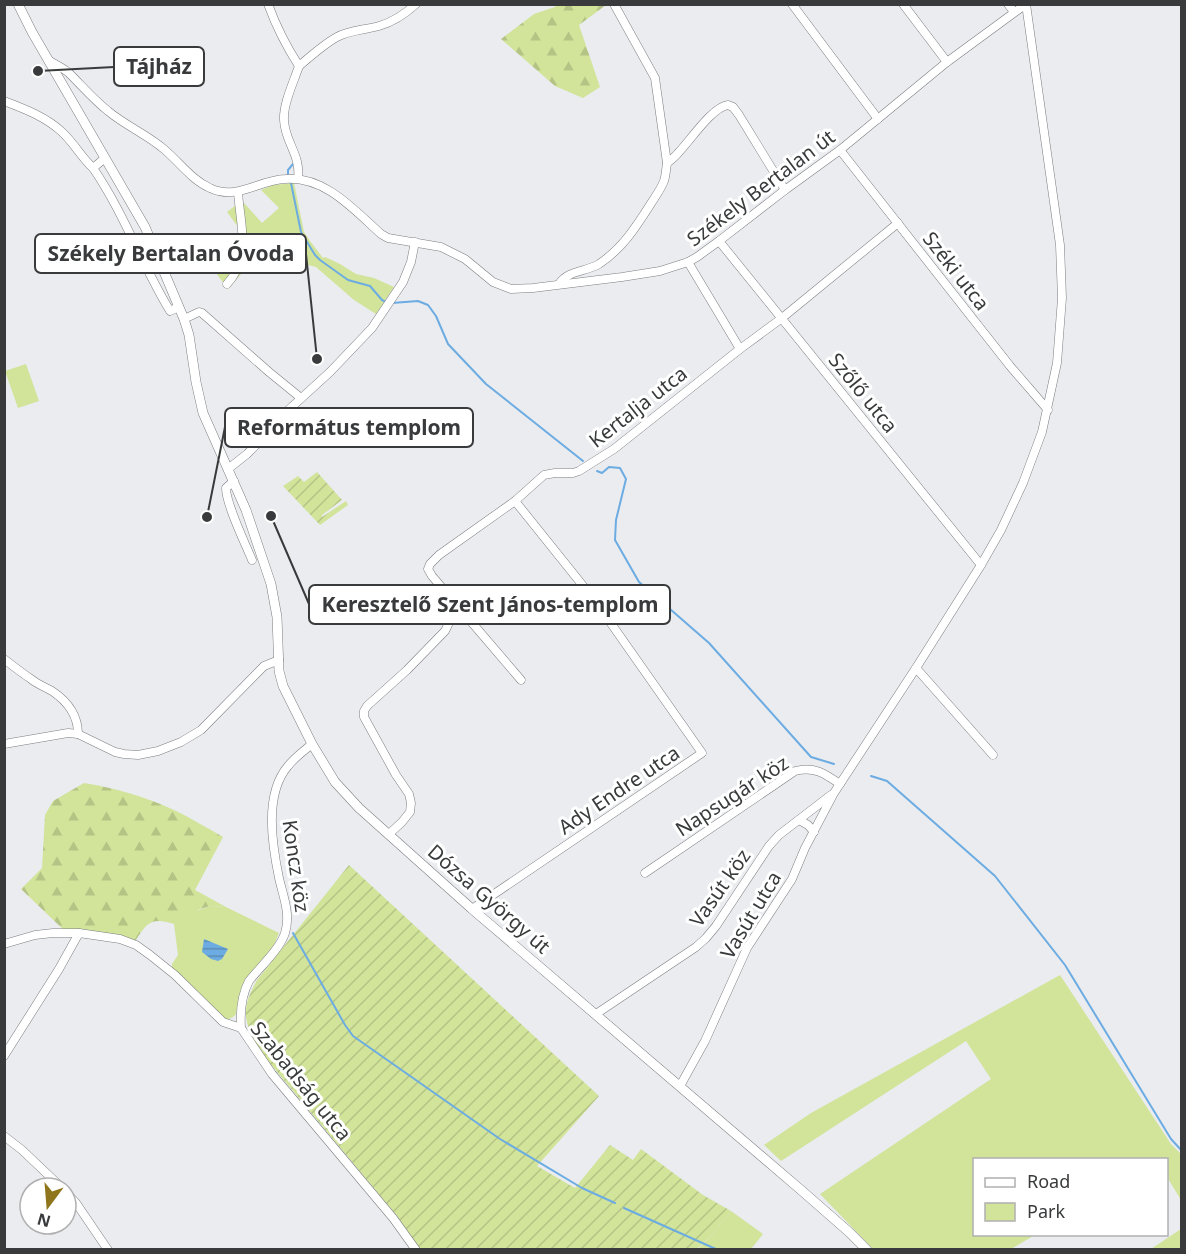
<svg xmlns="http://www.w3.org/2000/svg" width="1186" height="1254" viewBox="0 0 1186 1254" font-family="'Noto Sans',sans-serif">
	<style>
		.green { fill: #d1e499 }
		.forest { fill: url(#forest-firs) }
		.garden { fill: url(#garden-furrows) }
		.water { fill: url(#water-rules) }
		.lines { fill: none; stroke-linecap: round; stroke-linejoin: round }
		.stream { stroke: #6cace2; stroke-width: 2 }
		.minor-casing { stroke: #7c7e81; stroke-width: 9 }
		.major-casing { stroke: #7c7e81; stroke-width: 10 }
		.minor { stroke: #fff; stroke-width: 8 }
		.major { stroke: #fff; stroke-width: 9 }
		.labels { text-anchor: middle; stroke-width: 6; stroke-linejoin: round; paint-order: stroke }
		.street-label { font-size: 20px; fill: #393a3b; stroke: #fff }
		.leader { fill: none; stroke: #393a3b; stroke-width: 2 }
		.callout-dot { fill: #393a3b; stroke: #fff; stroke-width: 2 }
		.callout { fill: #fff; stroke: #393a3b; stroke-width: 2 }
		.callout-label { font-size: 21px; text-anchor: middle; font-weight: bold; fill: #393a3b }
	</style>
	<defs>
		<pattern id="forest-firs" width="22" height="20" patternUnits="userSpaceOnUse" patternTransform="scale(1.5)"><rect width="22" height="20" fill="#d1e499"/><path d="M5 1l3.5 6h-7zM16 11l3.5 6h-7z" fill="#b4c485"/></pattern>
		<pattern id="garden-furrows" width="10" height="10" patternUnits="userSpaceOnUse" patternTransform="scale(1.5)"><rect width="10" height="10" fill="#d1e499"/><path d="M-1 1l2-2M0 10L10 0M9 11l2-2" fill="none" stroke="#b4c485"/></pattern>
		<pattern id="water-rules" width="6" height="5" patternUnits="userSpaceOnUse" patternTransform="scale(1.5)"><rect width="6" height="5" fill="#6cace2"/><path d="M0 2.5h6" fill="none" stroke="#5a8db8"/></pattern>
	</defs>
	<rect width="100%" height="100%" fill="#eaecef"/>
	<g class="green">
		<polygon points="294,183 304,232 310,241 323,258 325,257 340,264 356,274 374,278 394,287 376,314 354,300 316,267 297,262 287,267 262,254 249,265 228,289 210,265 241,237 241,231 227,212 236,205 244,203 262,223 279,208 261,190 273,185"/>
		<polygon points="26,364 39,401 18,408 5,371"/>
		<path d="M210,906L226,907L279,933L274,945L243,985L239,996L236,1014C232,1019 228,1020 222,1019L172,968V964L178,955L174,924L188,914Z"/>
		<polygon points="1060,975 1171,1144 1181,1154 1181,1200 1167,1177 1166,1160 974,1160 974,1234 1035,1235 1011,1249 873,1249 820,1194 991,1079 966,1041 781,1161 764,1145 811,1113"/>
		<polygon points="731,1211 763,1234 751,1249 697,1250 710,1237"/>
		<polygon points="1181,1229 1181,1249 1151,1249"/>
	</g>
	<g class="forest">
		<polygon points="556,5 606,5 579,25 600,87 583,98 555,86 501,39 534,14 555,7"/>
		<path d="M84,783C115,788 146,797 174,810C191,818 207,828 223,837L195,890L226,907L210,906L200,909L174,924C150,916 146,924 134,943L68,934L21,889L42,868L45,815L53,801Z"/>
	</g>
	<g class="garden">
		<polygon points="317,472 342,500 322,515 322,517 346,501 348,505 320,525 283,486 298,476 304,482"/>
		<path d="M349,865L599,1096L537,1166L575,1188L610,1145L633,1160L641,1149L703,1195L731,1211L710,1237L697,1249H419L397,1216L258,1049C244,1019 240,1011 257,980Z"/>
	</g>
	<polygon class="water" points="204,939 228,949 222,959 218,961 211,959 202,952"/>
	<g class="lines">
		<g class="stream">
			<polyline points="288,175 288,170 293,164"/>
			<polyline points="291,183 301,232 315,255 320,260 348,280 370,286 382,300 386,302"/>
			<polyline points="392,303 418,301 428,305 436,316 448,344 486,384 583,461"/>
			<polyline points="597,471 602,473 609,467 620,468 626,479 616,520 615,540 639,582 709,643 811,757 834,764"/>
			<polyline points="871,776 887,781 995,876 1065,965 1171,1139 1182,1151"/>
			<polyline points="293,933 345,1025 353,1036 500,1139 582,1188 615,1203"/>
			<polyline points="624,1208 718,1250"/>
		</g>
		<g class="minor-casing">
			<g id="minor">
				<path d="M268,4C276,26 286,46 299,66C294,81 283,104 284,120C285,143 301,154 298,179"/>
				<polyline points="792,4 878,119"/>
				<polyline points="903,4 947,62"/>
				<polyline points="1008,4 1014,12"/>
				<path d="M50,61C56,65 63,68 69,73C82,86 94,100 108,111C126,126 148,135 165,150C180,163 192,180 210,188C236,201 259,180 285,179C325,176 353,209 381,234L388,238L441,247L465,259L493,282L511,289L533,288L622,277L660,271L688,262L697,257L719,241L785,190L840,150L947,62L1026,4"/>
				<path d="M299,66C311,56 324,44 337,37C350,30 365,30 379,26C393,22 405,14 416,4"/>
				<path d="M4,101C25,109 46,117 62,132C74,143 81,157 93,168L105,158"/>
				<polyline points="840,150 1010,366 1048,410"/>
				<path d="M667,163C671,160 675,157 678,153C690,141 712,107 728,105L733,107L739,115L785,190"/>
				<path d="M93,168C124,213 142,265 170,311L179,307"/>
				<polyline points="719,241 981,565"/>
				<polyline points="688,262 740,349"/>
				<path d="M227,284C252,257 240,224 238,192"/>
				<path d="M559,284C568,270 586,272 599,264C622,249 636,227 650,205C655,197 661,189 664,181C666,175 666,169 667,163L655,78L614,4"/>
				<polyline points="184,319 199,312 202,313 269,372 301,398"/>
				<polyline points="228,469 247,454 275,426 284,414 330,372 372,328 403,282 411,262 415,242"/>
				<path d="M234,481L226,488C226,504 245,543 252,560"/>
				<path d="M4,659C13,666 22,673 31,679C37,684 45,687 52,691C67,701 78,715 78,734"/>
				<polyline points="916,668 993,755"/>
				<polyline points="521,680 432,576 428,569 430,564 439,555 515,501 544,475 555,473 573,473 579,471 614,449 740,349 782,318 898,223"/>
				<polyline points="4,744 68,733 78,734 115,752 124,754 138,755 158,751 181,742 201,730 264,666 279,660"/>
				<polyline points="799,820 808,825 814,832"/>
				<polyline points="389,834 402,822 410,812 411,803 409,794 396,775 364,717 364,711 367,706 407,670 445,631 457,606"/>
				<path d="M645,873L795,771C814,766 824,773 840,784"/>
				<polyline points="472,909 702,753 596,602 515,501"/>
				<polyline points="4,944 35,935 53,933 79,933 120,939 136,945 150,955 175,975 223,1022 241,1028 272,1074 393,1218 416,1250"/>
				<polyline points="596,1014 696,947 706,938 716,926 769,846 779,835 831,795"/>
				<path d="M241,1028C240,1012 241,996 249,981C260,967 280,949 285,933C291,914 283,896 279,878C272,844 264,794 288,766C295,757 304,751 312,744"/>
				<polyline points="4,1056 59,969 79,933"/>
				<polyline points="680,1086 705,1041 747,948 792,879 805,848 834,793 916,668 981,565 1001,530 1023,483 1042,432 1057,363 1062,298 1060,245 1026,4"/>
				<polyline points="4,1136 22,1150 62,1188"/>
				<polyline points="66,1192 76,1203 108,1250"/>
			</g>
		</g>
		<g class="major-casing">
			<polyline id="major" points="18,4 32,32 145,227 184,319 189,335 196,382 203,413 246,510 271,584 277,617 279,671 283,686 312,744 335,782 359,808 472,909 801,1190 849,1232 867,1250"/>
		</g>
		<use href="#minor" class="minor"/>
		<use href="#major" class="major"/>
	</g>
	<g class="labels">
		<g class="street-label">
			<text transform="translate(761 188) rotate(-37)" y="7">Székely Bertalan út</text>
			<text transform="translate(956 271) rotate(52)" y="7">Széki utca</text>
			<text transform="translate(863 393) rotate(51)" y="7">Szőlő utca</text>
			<text transform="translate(638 407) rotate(-38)" y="7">Kertalja utca</text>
			<text transform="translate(619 790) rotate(-34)" y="7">Ady Endre utca</text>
			<text transform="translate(732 796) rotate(-33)" y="7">Napsugár köz</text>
			<text transform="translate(296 866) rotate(82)" y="7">Koncz köz</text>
			<text transform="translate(720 888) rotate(-55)" y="7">Vasút köz</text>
			<text transform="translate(489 899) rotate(41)" y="7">Dózsa György út</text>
			<text transform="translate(751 915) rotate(-59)" y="7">Vasút utca</text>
			<text transform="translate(301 1081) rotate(51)" y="7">Szabadság utca</text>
		</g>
	</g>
	<path class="leader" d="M38 71L114 67M317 359L306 254M207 517L225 427M271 516L309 604"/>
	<g class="callout-dot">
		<circle cx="38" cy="71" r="6"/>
		<circle cx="317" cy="359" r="6"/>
		<circle cx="207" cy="517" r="6"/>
		<circle cx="271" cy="516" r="6"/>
	</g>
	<g class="callout">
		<rect x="114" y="47" width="90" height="39" rx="6"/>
		<rect x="35" y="234" width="271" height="39" rx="6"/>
		<rect x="225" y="408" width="248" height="39" rx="6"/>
		<rect x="309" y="585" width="361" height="39" rx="6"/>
	</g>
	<g class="callout-label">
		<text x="159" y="74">Tájház</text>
		<text x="171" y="261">Székely Bertalan Óvoda</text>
		<text x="349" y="435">Református templom</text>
		<text x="490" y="612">Keresztelő Szent János-templom</text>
	</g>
	<rect width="1186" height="1254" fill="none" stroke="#393a3b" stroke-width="12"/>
	<rect x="973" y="1158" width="195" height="78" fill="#ffffff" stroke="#b0b0b1" stroke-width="1.5"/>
	<rect x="985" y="1178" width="30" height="9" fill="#ffffff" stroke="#b0b0b1" stroke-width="1.5"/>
	<text x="1027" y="1188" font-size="18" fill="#393a3b">Road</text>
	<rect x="985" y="1203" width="30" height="18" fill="#d1e499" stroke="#b0b0b1" stroke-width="1.5"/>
	<text x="1027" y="1218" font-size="18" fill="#393a3b">Park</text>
	<g transform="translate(48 1206) rotate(196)"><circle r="28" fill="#ffffff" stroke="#b0b0b1" stroke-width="1.5"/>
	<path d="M0-4.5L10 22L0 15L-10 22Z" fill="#8f761c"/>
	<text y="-9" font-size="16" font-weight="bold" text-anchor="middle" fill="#393a3b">N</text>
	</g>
</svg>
